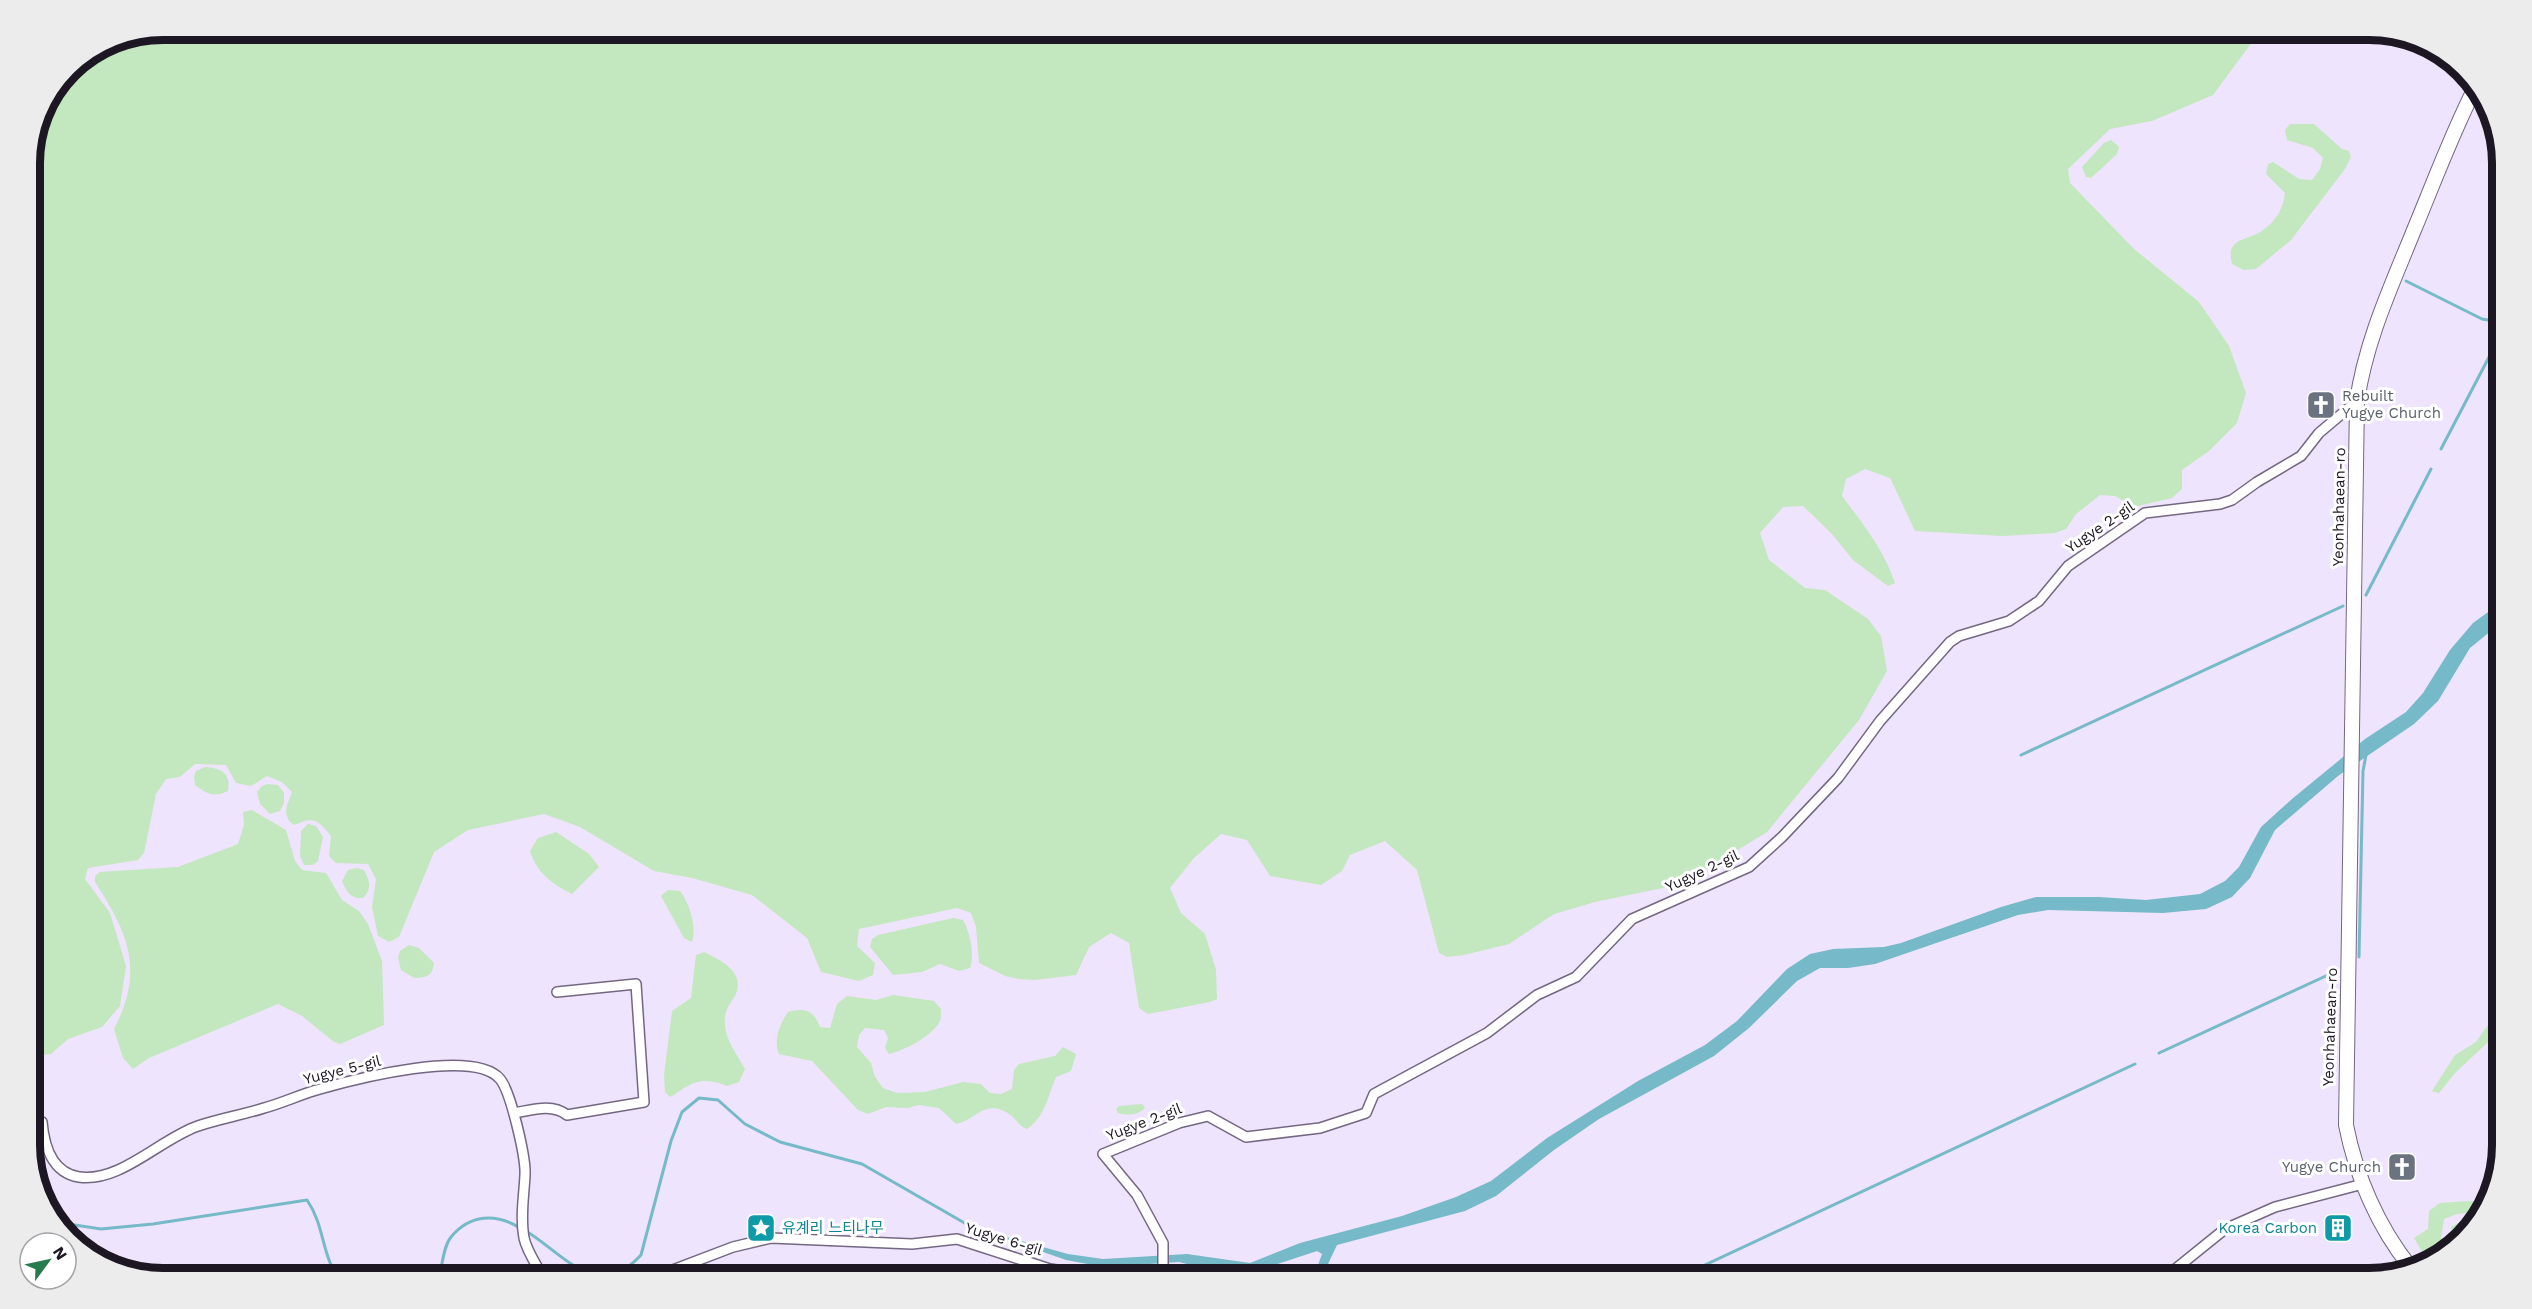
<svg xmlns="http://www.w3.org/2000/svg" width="2532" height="1309" viewBox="0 0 2532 1309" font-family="'Work Sans','Noto Sans KR',sans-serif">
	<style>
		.green { fill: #c3e7be }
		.water { fill: #76b9c9 }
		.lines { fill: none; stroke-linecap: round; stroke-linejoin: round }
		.stream { stroke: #76b9c9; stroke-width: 3 }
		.street-casing { stroke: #736782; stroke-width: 12 }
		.secondary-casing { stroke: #736782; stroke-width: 16 }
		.street { stroke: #fff; stroke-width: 9 }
		.secondary { stroke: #fff; stroke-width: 14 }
		.labels { text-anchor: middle; stroke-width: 6; stroke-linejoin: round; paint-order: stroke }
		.worship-label { font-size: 15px; fill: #5b616d; stroke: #fff; text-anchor: start }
		.street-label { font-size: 15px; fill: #1c1722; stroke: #fff }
		.culture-label { font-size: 15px; fill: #0d838f; stroke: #fff; text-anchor: start }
		.rim { fill: none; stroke: #1c1722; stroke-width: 8 }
	</style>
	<rect width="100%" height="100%" fill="#efe4fd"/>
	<g class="green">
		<path d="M163,30H962L966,34L976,30H2261L2213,95L2152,121L2110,129L2068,169L2070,183L2134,249L2199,302L2229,346L2246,393L2237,423L2209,451L2182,470V489L2172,498L2134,507L2115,496L2100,495L2076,514L2066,529L2055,533L2002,536L1915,531L1890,478L1865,469L1846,479L1842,496C1863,524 1884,550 1895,583L1888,586L1853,560L1832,534L1803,506L1783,507L1760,533L1769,560L1805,588L1825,590L1868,619L1881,636L1887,671L1859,720L1767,832L1682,884L1595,902L1554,914L1509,944L1464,955L1447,957L1439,953L1417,870L1385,841L1350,855L1342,871L1321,885L1270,876L1247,840L1221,834L1194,858L1170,888L1181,913L1205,934L1216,970L1217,999L1210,1002L1148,1014L1139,1008L1129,943L1111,933L1089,947L1076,975L1035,980L1019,979L1005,976L979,963L976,927L971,913L957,908L859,929L857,946L875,963L873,975L859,981L821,972L807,938L752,895L692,878L654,871L580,827L544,814L468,830L434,852L399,937L389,942L378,936L372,907L376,879L368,864L336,863L329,856L331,836C318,820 314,816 294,825C281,815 287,806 292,792L282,782L267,776L251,786L236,783L226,765L195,764L180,777L166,779L156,794L144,853L138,860L88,868L85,879L110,913L126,966L120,1006L102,1027L68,1039L51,1054L30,1057V155L44,105L69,69L113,40Z"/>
		<path d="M2290,124H2314L2342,149L2349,151L2351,157L2345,169L2291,240L2256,269L2244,270L2232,264C2225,236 2248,242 2263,230C2277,220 2283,209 2285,193L2266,174L2268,164L2273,162L2299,179L2312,180L2320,169L2323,158L2313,148L2287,140L2285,130Z"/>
		<polygon points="2111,140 2119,147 2117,154 2091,178 2086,177 2082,167 2104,143"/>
		<path d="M205,767C221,768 231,773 228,791C214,798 207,794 195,785L194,777L196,771Z"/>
		<polygon points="268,784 278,785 284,793 284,803 280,811 270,814 260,804 257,792 262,786"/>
		<path d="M252,810L286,830L295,861L302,870L326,873L342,900L359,911L368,924L382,961L384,1025L340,1044L334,1042L302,1016L278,1004L149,1058L133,1069L123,1058L114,1029C145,970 128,933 95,882V876L100,872L178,867L238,844L244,825L243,812Z"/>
		<polygon points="308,824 316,826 323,837 318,861 313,865 304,865 300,856 301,831"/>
		<path d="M556,832L589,854L599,867L572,894C552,884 537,873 530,851L538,838Z"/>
		<path d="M357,868L364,870C370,881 372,889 363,898C350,899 347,892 342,881L348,870Z"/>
		<path d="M668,890L680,891C689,902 697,928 692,942L684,938L661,896Z"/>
		<path d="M953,918L963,920C970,932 975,955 970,968L959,971L940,964L922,972L893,975L870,947L872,939L878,935Z"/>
		<path d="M409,945L419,948L434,963C433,975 427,978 414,978L401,970L398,958L400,951Z"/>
		<path d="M704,952C722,961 746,972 735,996C731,1002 725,1010 725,1017C723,1038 736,1052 745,1069L739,1082L727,1086C716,1081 699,1078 688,1086C681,1089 677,1094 670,1097L665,1092L664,1075L672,1011L691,998L696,955Z"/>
		<path d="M893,995L934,1001L941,1009C941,1014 941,1020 939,1023C929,1038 905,1050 889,1054L885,1048L888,1038L884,1030L865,1028L859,1035L857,1047L871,1063L875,1077L883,1088L897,1093L925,1092L963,1082L981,1084L990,1093L1001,1094L1012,1089L1014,1070L1019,1064L1055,1056L1063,1047L1076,1054L1071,1071L1056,1077C1048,1096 1045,1117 1027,1129C1018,1126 1017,1119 1009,1114C985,1098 976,1120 956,1124L939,1108L919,1105L908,1108L886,1107L868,1114L858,1110L812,1061L779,1054C773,1040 780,1024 788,1012C805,1007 814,1011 820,1027L830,1028L837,1004L847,996L876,1000Z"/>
		<polygon points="2502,1012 2502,1029 2455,1073 2439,1093 2432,1091 2455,1055 2476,1042 2488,1025"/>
		<path d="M1142,1104L1145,1108C1138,1115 1127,1116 1118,1113L1116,1109L1119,1106Z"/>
		<polygon points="2468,1201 2489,1203 2482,1211 2457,1214 2444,1219 2441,1238 2448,1248 2436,1261 2429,1263 2414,1238 2428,1229 2429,1211 2440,1203"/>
		<polygon points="2474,1220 2454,1241 2451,1227 2458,1223"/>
	</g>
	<polygon class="water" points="2502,602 2502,622 2470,648 2438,701 2414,724 2338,776 2275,830 2250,878 2232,897 2206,909 2163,913 2048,910 2018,915 1875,964 1848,968 1820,968 1797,981 1749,1028 1714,1056 1599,1119 1554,1150 1496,1196 1465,1211 1337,1245 1321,1279 1313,1279 1322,1254 1317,1251 1250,1273 1223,1273 1179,1262 1104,1267 1066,1260 974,1228 1068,1254 1103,1259 1187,1254 1250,1263 1300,1243 1402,1216 1456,1197 1491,1181 1547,1138 1638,1081 1705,1045 1737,1021 1787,969 1810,954 1833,949 1884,947 1901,943 2001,907 2036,897 2099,897 2146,900 2200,894 2225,881 2239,867 2261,827 2292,799 2365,739 2406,712 2423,693 2450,650 2473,623"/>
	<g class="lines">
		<g class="stream">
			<polyline points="2406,281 2482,319 2494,321 2501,316"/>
			<polyline points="2441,449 2500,336 2502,317"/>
			<polyline points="2366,595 2431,469"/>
			<polyline points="2021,755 2343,606"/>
			<polyline points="2359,957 2363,771 2366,755"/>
			<polyline points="2159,1053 2328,975"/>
			<path d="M55,1222L101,1229L153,1224L307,1200C325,1226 321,1254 339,1279"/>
			<path d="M526,1231C565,1255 597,1303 641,1255L671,1141L682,1112L699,1098L718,1100L745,1124L780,1142L862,1164L975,1229"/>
			<path d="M439,1279C442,1267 443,1247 451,1237C470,1214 496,1213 520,1228"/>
			<polyline points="1675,1279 2135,1064"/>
		</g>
		<g class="street-casing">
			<g id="street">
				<path d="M514,1113C532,1110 552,1103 567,1115L644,1102L636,984L557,992"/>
				<path d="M30,1124L42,1122C44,1145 52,1173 79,1177C120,1183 160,1139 198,1126C219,1119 242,1115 264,1108C283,1103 301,1094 320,1089C355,1079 474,1048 500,1079C511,1092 526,1158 525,1175C524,1196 520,1217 524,1238C527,1252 538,1267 544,1279"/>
				<polyline points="1163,1272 1163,1243 1137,1195 1103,1154 1179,1123 1208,1116 1246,1137 1320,1128 1366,1113 1374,1094 1487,1033 1537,995 1576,977 1632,919 1749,867 1782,837 1838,778 1880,721 1950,642 1959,636 2009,621 2039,601 2068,566 2145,513 2220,504 2232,500 2257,482 2301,456 2319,433 2357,401"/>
				<polyline points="649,1279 733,1247 771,1238 912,1244 957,1239 1050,1269 1110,1278 1163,1272 1173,1279"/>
				<polyline points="2163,1279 2225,1229 2275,1207 2363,1184"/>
			</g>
		</g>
		<g class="secondary-casing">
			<path id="secondary" d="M2411,1268C2378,1227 2356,1176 2346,1125L2357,401C2366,340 2391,287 2414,230C2434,182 2452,133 2476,86"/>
		</g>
		<use href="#street" class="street"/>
		<use href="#secondary" class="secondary"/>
	</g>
	<defs>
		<g id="church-square" transform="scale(1.5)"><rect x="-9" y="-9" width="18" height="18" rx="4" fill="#6b7280" stroke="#fff"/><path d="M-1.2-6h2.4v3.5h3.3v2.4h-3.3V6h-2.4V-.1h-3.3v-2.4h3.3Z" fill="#fff"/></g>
		<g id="sight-square" transform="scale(1.5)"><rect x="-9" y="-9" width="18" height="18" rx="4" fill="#0f9aa8" stroke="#fff"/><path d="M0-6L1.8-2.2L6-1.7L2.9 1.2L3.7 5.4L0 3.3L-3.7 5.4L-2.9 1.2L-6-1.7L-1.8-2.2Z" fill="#fff"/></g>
		<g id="building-square" transform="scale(1.5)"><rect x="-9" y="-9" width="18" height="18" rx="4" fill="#0f9aa8" stroke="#fff"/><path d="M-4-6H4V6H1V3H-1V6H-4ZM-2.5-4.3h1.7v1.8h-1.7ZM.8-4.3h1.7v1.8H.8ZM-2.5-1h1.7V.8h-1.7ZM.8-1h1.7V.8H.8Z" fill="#fff"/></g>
	</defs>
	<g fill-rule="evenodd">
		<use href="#church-square" x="2321" y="405"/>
		<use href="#church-square" x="2402" y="1167"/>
		<use href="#sight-square" x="761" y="1228"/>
		<use href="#building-square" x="2338" y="1228"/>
	</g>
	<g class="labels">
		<g class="worship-label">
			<text x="2342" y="401">Rebuilt<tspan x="2342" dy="17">Yugye Church</tspan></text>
			<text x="2381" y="1172" text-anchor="end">Yugye Church</text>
		</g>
		<g class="street-label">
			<text transform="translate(2339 507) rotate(-89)" y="5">Yeonhahaean-ro</text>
			<text transform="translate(2100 527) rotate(-34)" y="5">Yugye 2-gil</text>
			<text transform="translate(1702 871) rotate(-25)" y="5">Yugye 2-gil</text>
			<text transform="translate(2330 1027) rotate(-88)" y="5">Yeonhahaean-ro</text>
			<text transform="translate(342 1070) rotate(-14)" y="5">Yugye 5-gil</text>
			<text transform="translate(1144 1122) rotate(-21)" y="5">Yugye 2-gil</text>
			<text transform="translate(1004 1239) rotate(17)" y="5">Yugye 6-gil</text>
		</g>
		<g class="culture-label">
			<text x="782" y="1233">유계리 느티나무</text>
			<text x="2317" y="1233" text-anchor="end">Korea Carbon</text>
		</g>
	</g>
	<path d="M0 0H2532V1309H0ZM163 40H2369A123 123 0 0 1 2492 163V1145A123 123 0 0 1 2369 1268H163A123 123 0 0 1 40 1145V163A123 123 0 0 1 163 40Z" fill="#edeced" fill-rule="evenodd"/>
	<path class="rim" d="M163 40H2369A123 123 0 0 1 2492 163V1145A123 123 0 0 1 2369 1268H163A123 123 0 0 1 40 1145V163A123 123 0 0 1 163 40Z"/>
	<g transform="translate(48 1261) rotate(57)"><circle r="28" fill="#ffffff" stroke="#a4a2a7" stroke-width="1.5"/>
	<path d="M0-4.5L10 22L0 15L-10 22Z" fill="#277c4f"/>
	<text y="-9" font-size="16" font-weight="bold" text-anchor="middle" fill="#1c1722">N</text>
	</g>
</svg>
